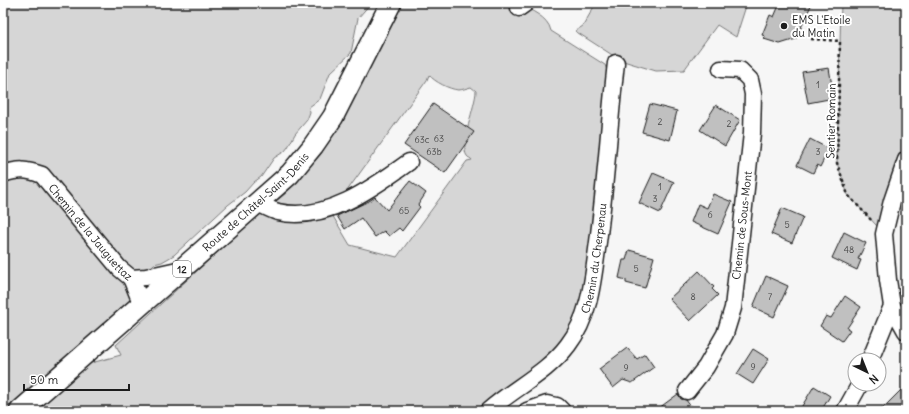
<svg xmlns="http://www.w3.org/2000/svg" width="909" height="414" viewBox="0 0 909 414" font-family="Delius,sans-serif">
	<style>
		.green { fill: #d6d6d6; stroke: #797979; fill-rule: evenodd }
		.building { fill: #c0c0c0; stroke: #1c1c1c }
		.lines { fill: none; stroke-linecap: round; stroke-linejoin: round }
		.minor-casing { stroke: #1c1c1c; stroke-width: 19 }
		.major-casing { stroke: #1c1c1c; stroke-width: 23 }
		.path { stroke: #1c1c1c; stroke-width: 2.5; stroke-dasharray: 3 3; stroke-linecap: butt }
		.minor { stroke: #fff; stroke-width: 16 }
		.major { stroke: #fff; stroke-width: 20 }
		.poi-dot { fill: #1c1c1c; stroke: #fff; stroke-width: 1.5 }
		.labels { text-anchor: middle; stroke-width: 4; stroke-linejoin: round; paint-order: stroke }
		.number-label { font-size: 9px; fill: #454545 }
		.shield { fill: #fff; stroke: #606060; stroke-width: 1 }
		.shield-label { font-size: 10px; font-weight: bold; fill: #1c1c1c }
		.poi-label { font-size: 11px; fill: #1c1c1c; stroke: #fff; text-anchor: start }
		.street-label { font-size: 11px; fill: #1c1c1c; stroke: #fff }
	</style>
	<rect width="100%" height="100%" fill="#f6f6f6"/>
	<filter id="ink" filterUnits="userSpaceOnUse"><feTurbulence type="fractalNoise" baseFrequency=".025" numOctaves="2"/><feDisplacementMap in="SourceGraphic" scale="8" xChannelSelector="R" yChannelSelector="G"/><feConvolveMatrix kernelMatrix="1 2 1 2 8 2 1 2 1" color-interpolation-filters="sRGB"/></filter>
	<g filter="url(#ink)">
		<g class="green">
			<polygon points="3,3 371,3 358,18 351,53 330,73 320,99 309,107 310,112 307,120 295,134 288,147 285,151 274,158 261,177 254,182 245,192 228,205 174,255 162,262 154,264 142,276 124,278 135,299 10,411 3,411"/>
			<path d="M403,3H519C530,11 548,16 551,31L605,65L609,76L594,224L580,312L568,336L553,354L483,411H30L91,363L121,355L116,345L257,216L285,194L321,154ZM429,75C435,82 449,89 458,90C462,90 467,88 471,87L476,91C476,104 459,146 467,156C468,158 471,158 472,160L467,161L397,257L350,245L331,213L427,80Z"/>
			<polygon points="596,3 747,3 736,37 717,25 684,70 656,71 620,60 575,31 583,26"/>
			<polygon points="841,3 906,3 906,133 901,158 877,226 848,195 837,163"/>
		</g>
		<g class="building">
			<polygon points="780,3 812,3 796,39 780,44 764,39 765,36 762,35 770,15 774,17"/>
			<polygon points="829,68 834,98 808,103 802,72"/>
			<polygon points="433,104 474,132 445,173 404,145"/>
			<polygon points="650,104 677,111 670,140 642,132"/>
			<polygon points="716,105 740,120 725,146 700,130"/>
			<polygon points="810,139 829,149 820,167 817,165 813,173 797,165"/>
			<polygon points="653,173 674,182 660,213 639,203"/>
			<polygon points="410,181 426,193 418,205 420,207 402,231 399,228 389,236 384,231 375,237 361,218 345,229 337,216 369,201 375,197 387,210"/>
			<polygon points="713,194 732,202 718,234 691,222 698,204 707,208"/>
			<polygon points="782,208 803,217 792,243 771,234"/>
			<polygon points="844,232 866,243 858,259 861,260 857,270 832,258"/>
			<polygon points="629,250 654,257 645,288 626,283 626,280 619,278 623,260 626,260"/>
			<polygon points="699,271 714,287 712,289 718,295 690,321 669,299"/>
			<polygon points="766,276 788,286 774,317 753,307"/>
			<polygon points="845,296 861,307 847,328 850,330 842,341 820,326 826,316 831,318"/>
			<polygon points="627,348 637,359 645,354 654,367 632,383 623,380 613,388 599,369"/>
			<polygon points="753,349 769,359 753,384 737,374"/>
			<polygon points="906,385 906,411 880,411"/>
			<polygon points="814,386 830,396 821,411 799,411"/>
			<polygon points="678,394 681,399 686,400 694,411 655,411"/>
		</g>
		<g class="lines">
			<g class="minor-casing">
				<g id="minor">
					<polyline points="519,8 526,3"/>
					<path id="s1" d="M3,174C19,169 26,169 42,175L119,268L131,278L146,277L182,269"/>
					<path d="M258,203C264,206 271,210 278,212C325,223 373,188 409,162"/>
					<polyline points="131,278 142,305"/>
					<polyline points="892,306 906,331"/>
					<polyline points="870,360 892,306 888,280 884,234 892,201 906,160"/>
					<path id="s2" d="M687,391L706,367L725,334L733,308L752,133L753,94L750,80L740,70L721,69"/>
					<path id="s3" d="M488,411C514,388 547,373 568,345C591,315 593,277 598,242C606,182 609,123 616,63"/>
					<polyline points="527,411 547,404 557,406 562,411"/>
					<polyline points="845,411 860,384"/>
				</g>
			</g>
			<g class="major-casing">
				<g id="major">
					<path id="s4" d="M20,411L290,174L313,146L333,117L391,3"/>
				</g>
			</g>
			<polyline class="path" points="811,39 840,41 837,163 848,195 873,222"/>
			<use href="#minor" class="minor"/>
			<use href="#major" class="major"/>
		</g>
	</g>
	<circle class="poi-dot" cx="784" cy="26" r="4"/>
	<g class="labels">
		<g class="number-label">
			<text x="818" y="88">1</text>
			<text x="660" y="125">2</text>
			<text x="729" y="127">2</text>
			<text x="439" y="142">63</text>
			<text x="422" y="143">63c</text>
			<text x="434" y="155">63b</text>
			<text x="818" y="155">3</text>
			<text x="660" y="190">1</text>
			<text x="655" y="202">3</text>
			<text x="404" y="214">65</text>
			<text x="710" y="218">6</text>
			<text x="787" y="228">5</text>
			<text x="849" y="253">48</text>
			<text x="636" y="272">5</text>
			<text x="693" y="300">8</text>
			<text x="770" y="300">7</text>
			<text x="753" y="370">9</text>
			<text x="626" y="371">9</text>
		</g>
		<rect class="shield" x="173" y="261" width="18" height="16" rx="3"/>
		<g class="shield-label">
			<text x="182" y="273">12</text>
		</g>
		<g class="poi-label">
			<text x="792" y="24">EMS L'Etoile<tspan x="792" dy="13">du Matin</tspan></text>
		</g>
		<g class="street-label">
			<text transform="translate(831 121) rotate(-89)" y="4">Sentier Romain</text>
			<text dy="4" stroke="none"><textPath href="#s4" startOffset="315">Route de Châtel-Saint-Denis</textPath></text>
			<text dy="4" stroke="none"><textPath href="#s2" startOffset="179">Chemin de Sous-Mont</textPath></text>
			<text dy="4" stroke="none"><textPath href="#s1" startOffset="115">Chemin de la Jauguettaz</textPath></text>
			<text dy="4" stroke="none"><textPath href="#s3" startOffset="196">Chemin du Cherpenau</textPath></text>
		</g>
	</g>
	<rect width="909" height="414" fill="none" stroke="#fff" stroke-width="16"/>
	<rect x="8" y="8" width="893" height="398" fill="none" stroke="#1c1c1c" stroke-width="1.5" filter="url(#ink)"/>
	<g transform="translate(867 372) rotate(137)"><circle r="19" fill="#ffffff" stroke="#a4a4a4"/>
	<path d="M0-3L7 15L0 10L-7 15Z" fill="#1c1c1c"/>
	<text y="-6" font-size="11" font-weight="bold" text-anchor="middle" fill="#1c1c1c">N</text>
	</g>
	<path d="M24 384v6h105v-6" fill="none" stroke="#1c1c1c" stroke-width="2"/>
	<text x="30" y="384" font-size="12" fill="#1c1c1c" stroke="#ffffff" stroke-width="3" paint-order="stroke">50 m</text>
</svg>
